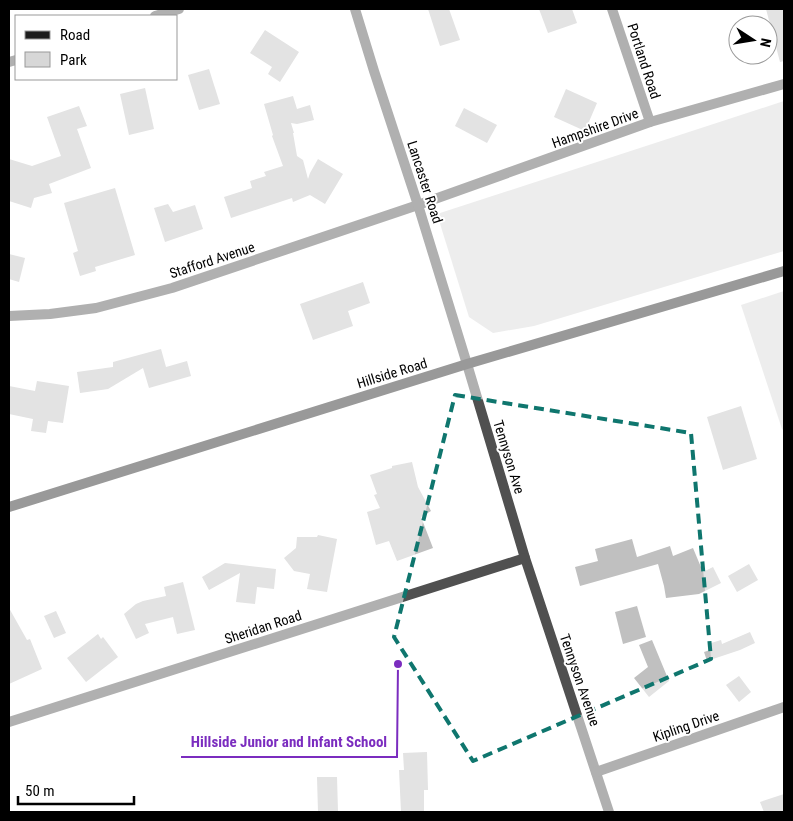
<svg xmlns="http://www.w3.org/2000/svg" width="793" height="821" viewBox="0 0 793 821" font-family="'Roboto Condensed',sans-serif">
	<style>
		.green { fill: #d7d7d7 }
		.building { fill: #c0c0c0 }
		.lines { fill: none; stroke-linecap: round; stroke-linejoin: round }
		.minor { stroke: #505050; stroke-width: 10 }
		.tertiary { stroke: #505050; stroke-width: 10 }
		.secondary { stroke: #1d1d1d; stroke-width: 10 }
		.marked { fill: none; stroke: #0f766e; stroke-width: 4; stroke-dasharray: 10 6; stroke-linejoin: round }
		.labels { text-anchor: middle; stroke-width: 4; stroke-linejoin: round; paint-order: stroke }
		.street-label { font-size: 14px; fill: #000; stroke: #fff }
		.leader { fill: none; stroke: #7b2cbf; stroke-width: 2 }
		.callout-dot { fill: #7b2cbf; stroke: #fff; stroke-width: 2 }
		.callout-label { font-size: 15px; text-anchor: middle; font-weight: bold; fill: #7b2cbf; stroke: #fff; stroke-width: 4; stroke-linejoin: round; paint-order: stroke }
	</style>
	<rect width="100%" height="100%" fill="#fff"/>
	<g class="green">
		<polygon points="784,101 784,251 534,326 493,333 469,317 437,214"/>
		<polygon points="784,291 784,431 782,429 741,305"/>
	</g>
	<g class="building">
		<polygon points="428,9 449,9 460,40 440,46"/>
		<polygon points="539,9 572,9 577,23 548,33"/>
		<polygon points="766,9 784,9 784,61 780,62"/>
		<polygon points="265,30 299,52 280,82 268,74 272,67 250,53"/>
		<polygon points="209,69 220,104 199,110 188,75"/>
		<polygon points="145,88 154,129 129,135 120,94"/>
		<polygon points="566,89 597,103 585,131 554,117"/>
		<polygon points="293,96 297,109 310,105 314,120 297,124 291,123 294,133 293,133 297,156 303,160 308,179 310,173 318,159 343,174 325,204 310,195 293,202 292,198 231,218 224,197 252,188 250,181 266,176 264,172 283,166 272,136 273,135 264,104"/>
		<polygon points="79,106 87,126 77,129 91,168 49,184 52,193 34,198 31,208 9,201 9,159 32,166 61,156 47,117"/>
		<polygon points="464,108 497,125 487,143 455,126"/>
		<polygon points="115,188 135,255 95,267 96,271 80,276 73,253 78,251 64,203"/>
		<polygon points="168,204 173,212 195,205 203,229 165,242 154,208"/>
		<polygon points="9,254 25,258 19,282 9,279"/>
		<polygon points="363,282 370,303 348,311 353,326 313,340 300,304"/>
		<polygon points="161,349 166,367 187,361 191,376 149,388 143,368 108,389 80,393 77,372 113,367 113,362"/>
		<polygon points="37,381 69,386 63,423 48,421 46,433 31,431 33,419 9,414 9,386 35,391"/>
		<polygon points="741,406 757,459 723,470 707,417"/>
		<polygon points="412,462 418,487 431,511 421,517 433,548 397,561 389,541 376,545 367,512 380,508 374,495 377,494 370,475 392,468 392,466"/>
		<polygon points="318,535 337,539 327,592 307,589 310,574 294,571 284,558 296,548 297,537 317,537"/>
		<polygon points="632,539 637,557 670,546 673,556 693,548 703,572 713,567 721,583 699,594 666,598 664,586 658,564 580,586 575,567 598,561 595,549"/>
		<polygon points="225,563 276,569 274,589 257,587 255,604 236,602 240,573 209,590 202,577"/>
		<polygon points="749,564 758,580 737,592 728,576"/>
		<polygon points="183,582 195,630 177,634 173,617 145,624 149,633 136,639 124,614 136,604 143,601 166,596 164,587"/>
		<polygon points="637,606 646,637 623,644 615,612"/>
		<polygon points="9,608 27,640 30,639 42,669 9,684"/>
		<polygon points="56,611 66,633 54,638 44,616"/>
		<polygon points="750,632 755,643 740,650 707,661 704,652 710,650 708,644 721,640 722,644"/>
		<polygon points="98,634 101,639 103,637 118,657 86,682 67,658"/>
		<polygon points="652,640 669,681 649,697 634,678 648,667 639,645"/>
		<polygon points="739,676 751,692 739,702 726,685"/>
		<polygon points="427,752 428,790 424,790 424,812 401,812 399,770 404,770 403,753"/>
		<polygon points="317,777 337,777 338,812 318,812"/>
		<polygon points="784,794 784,812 764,812 760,802"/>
	</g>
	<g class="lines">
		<g class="minor">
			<polyline points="612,9 650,122"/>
			<polyline points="155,16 179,9"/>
			<polyline points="9,62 16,60"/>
			<polyline points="9,316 50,314 96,308 172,288 418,205 650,122 784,84"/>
			<polyline points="467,364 525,558 609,812"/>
			<polyline points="9,722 525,558"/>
			<polyline points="596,772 784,707"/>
		</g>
		<polyline class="tertiary" points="355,9 374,71 418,205 467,364"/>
		<polyline class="secondary" points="9,507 467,364 784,271"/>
	</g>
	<path d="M0 0H793V821H0ZM455,395L691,433L711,659L473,761L394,637Z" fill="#fff" fill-opacity=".55" fill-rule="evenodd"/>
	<path class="marked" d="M455,395L691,433L711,659L473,761L394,637Z"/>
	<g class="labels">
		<g class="street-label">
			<text transform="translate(644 61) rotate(72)" y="5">Portland Road</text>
			<text transform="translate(595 128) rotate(-20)" y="5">Hampshire Drive</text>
			<text transform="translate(425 182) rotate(72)" y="5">Lancaster Road</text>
			<text transform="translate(212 260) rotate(-18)" y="5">Stafford Avenue</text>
			<text transform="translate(392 373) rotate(-17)" y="5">Hillside Road</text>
			<text transform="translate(509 457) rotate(73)" y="5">Tennyson Ave</text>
			<text transform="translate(263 627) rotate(-18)" y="5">Sheridan Road</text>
			<text transform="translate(580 680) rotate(71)" y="5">Tennyson Avenue</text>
			<text transform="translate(686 726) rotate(-19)" y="5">Kipling Drive</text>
		</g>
	</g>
	<path class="leader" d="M398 664L397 757H181"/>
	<circle class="callout-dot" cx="398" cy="664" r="5"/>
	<g class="callout-label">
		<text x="289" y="747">Hillside Junior and Infant School</text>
	</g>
	<rect width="793" height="821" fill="none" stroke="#000000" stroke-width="20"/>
	<rect x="15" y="15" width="162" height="65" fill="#ffffff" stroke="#999999"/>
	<rect x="25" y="31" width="25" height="8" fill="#1d1d1d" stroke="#999999"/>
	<text x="60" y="40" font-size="15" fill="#000000">Road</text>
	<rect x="25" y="52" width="25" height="15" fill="#d7d7d7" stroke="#999999"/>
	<text x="60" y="65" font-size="15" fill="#000000">Park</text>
	<g transform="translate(753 40) rotate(102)"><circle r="24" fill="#ffffff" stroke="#999999"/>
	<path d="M0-4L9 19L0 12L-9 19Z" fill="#000000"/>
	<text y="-8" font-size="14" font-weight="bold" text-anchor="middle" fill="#000000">N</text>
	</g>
	<path d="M18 796v8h116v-8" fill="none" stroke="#000000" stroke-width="2.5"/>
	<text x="25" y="796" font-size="15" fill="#000000" stroke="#ffffff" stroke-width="4" paint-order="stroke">50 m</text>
</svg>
